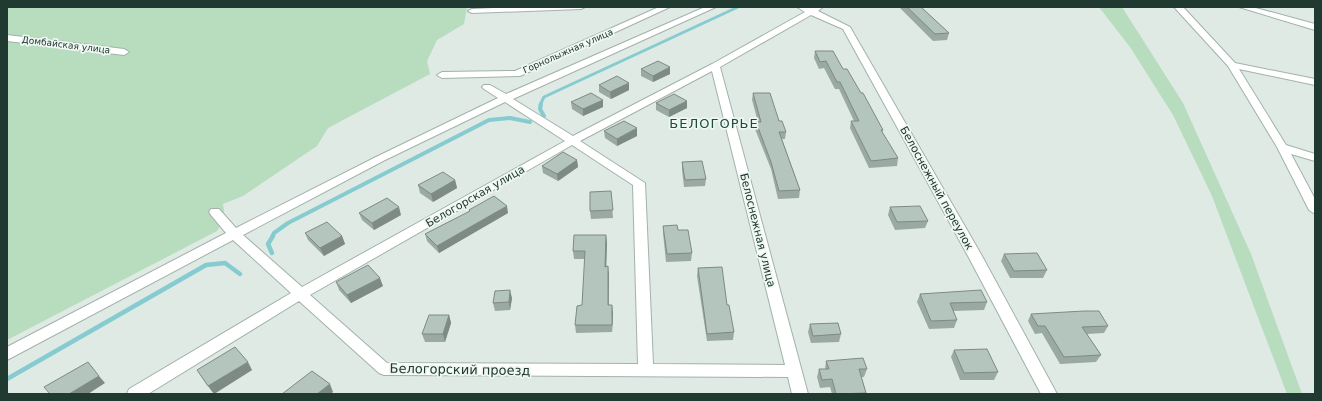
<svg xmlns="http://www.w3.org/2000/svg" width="1322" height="401" viewBox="0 0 1322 401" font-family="'DejaVu Sans',sans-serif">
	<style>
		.green { fill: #b7dcbe }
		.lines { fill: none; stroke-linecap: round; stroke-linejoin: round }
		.stream-far2 { stroke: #86cbd0; stroke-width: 3 }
		.stream-far1 { stroke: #86cbd0; stroke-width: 4 }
		.stream { stroke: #86cbd0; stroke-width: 4.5 }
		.minor-casing { stroke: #a2b2ab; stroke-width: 2 }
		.minor { fill: #fff; fill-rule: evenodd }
		.wall { fill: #9ba9a3 }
		.shaded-wall { fill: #7e8a84 }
		.building { fill: #b4c5bd; stroke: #7e8a84 }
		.labels { text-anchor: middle; stroke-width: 3.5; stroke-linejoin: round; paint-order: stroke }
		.far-street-label { font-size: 9px; fill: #203a31; stroke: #eff7f3 }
		.street-label { font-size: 11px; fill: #203a31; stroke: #eff7f3 }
		.quarter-label { font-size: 13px; letter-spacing: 1px; fill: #1c4c3d; stroke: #eff7f3 }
		.near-street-label { font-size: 13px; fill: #203a31; stroke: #eff7f3 }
	</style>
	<rect width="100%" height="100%" fill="#dfeae4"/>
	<g class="green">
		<polygon points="7,7 467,7 464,24 437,40 427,61 430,74 328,128 317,146 243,196 223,204 225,218 217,231 7,340"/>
		<polygon points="1099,7 1122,7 1183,103 1251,254 1302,394 1287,394 1212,196 1173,115 1130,47"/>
	</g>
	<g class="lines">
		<polyline class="stream-far2" points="540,105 544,97 738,7"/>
		<g class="stream-far1">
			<polyline points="541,104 540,109 544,116"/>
			<polyline points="272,237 274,233 288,223 489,120 510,118 530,122"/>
		</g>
		<g class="stream">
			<polyline points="272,253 268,244 273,236"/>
			<polyline points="7,379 206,265 225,263 240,274"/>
		</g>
		<g class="minor-casing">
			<g id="minor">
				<polygon points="513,7 585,7 581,9 472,13 468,11 472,9"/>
				<polygon points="659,7 670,7 520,76 442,78 437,75 442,72 515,71"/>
				<path d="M705,7H716L513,99L573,136L712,64L805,12L797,7H823L818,11L850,27L982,256L1057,394H1041L968,256L843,29L811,15L720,67L808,394H792L788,377L384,375L379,373L299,301L148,394H127L129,389L291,293L233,240L7,360V347L226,233L211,215L209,212L211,209H219L236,228L376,157L498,98L484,89L482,87L484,85H490L506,94ZM712,71L785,365L653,364L645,183L580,141ZM505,102L565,141L302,287L243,235L383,161ZM572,145L633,185L638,364L387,363L310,295Z"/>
				<polygon points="1174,7 1183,7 1235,63 1315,79 1315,85 1239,69 1286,145 1315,154 1315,161 1291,154 1315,199 1315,214 1309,210 1277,147 1228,66"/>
				<polygon points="1239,7 1252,7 1315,24 1315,30"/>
				<polygon points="7,35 124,49 129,52 124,55 7,41"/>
			</g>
		</g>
		<use href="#minor" class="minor"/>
	</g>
	<g class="wall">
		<polygon points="900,7 921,7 949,33 947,40 933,41 900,8"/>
		<polygon points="815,51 843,69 883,130 882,133 898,158 897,166 869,168 850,128 851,121 854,121 839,89 835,89 824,68 819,69 814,58"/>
		<polygon points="670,67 670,74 653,82 641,76 641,69"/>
		<polygon points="629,83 629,90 611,99 599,92 599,85"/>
		<polygon points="753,93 779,121 786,132 785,139 782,139 800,190 799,198 778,199 771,169 755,129 756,122 758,122 752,100"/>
		<polygon points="603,100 603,107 583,116 572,109 571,102"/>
		<polygon points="687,101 687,108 669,117 656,110 656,103"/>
		<polygon points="604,131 637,136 617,146 605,138"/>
		<polygon points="577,160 578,167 558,181 543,173 542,166"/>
		<polygon points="682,162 706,179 705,186 684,187 682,170"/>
		<polygon points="455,180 457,188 433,202 420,193 418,185"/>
		<polygon points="611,191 613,218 591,219 590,211"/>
		<polygon points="890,207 928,221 925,228 895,230 888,215"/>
		<polygon points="469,210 508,213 439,253 427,241 425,234 469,212"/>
		<polygon points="359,213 401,215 374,230 362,220"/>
		<polygon points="663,226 678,230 692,253 691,261 666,262 663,233"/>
		<polygon points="305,233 342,236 345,244 324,256 308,240"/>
		<polygon points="607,242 606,266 609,274 609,305 613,313 612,332 576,333 575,325 582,305 585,259 574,259 573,251"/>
		<polygon points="1004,254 1047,270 1043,278 1010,278 1001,261"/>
		<polygon points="698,268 727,305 734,332 733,340 707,341 697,276"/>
		<polygon points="336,282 383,286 351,303 339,290"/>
		<polygon points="920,294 987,302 984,310 953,311 957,320 954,328 929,329 917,302"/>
		<polygon points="512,298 510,310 495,311 493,303"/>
		<polygon points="1031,314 1108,326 1104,333 1087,334 1101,355 1096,362 1060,364 1042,333 1035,334 1028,321"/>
		<polygon points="449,315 451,323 445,342 425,342 422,334"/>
		<polygon points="810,324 841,334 839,342 811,343 808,332"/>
		<polygon points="954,350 998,372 994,380 960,380 951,357"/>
		<polygon points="826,361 867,369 864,377 861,377 866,393 866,394 832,394 830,387 820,388 817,377 819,369 825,369"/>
		<polygon points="197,370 252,370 214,394"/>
	</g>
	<g class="shaded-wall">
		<polygon points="670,67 670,74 653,82 653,76"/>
		<polygon points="629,83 629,90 611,99 610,92"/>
		<polygon points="603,100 603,107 583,116 583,109"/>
		<polygon points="687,101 687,108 669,117 669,110"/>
		<polygon points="637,128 637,136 617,146 617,139"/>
		<polygon points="577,160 578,167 558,181 557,174"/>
		<polygon points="455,180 457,188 433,202 431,194"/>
		<polygon points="507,206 508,213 439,253 437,246"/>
		<polygon points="399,207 401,215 374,230 372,223"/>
		<polygon points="606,235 607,242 606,274 605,267"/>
		<polygon points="342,236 345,244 324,256 320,248"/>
		<polygon points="608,266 609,274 608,313"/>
		<polygon points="380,278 383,286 351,303 347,295"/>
		<polygon points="510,290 512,298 510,310 509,302"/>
		<polygon points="612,305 613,313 612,332"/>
		<polygon points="449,315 451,323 445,342 443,334"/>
		<polygon points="248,362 252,370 214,394 208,386"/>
		<polygon points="99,376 105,383 88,394 69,394"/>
		<polygon points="330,384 333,392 331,394 317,394"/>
	</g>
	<g class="building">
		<polygon points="907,7 921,7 949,33 935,34"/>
		<polygon points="815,51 833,51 843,69 847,69 861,93 863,93 883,130 881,130 898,158 871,161 851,121 859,121 840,82 837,82 826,61 820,62"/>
		<polygon points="658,61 670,67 653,76 641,69"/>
		<polygon points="617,76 629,83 610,92 599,85"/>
		<polygon points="591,93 603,100 583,109 571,102"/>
		<polygon points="753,93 770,93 779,121 782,121 786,132 779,132 800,190 779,191 771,162 756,122 761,122"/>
		<polygon points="674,94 687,101 669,110 656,103"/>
		<polygon points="624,121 637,128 617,139 604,131"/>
		<polygon points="563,152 577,160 557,174 542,166"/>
		<polygon points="702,161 706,179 685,180 682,162"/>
		<polygon points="443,172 455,180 431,194 418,185"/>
		<polygon points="611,191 613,210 590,211 590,192"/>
		<polygon points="494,196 507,206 437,246 425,234 470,211 469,210"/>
		<polygon points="387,198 399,207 372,223 359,213"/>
		<polygon points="920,206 928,221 897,222 890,207"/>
		<polygon points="327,222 342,236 320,248 305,233"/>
		<polygon points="677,225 678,230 688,230 692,253 667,254 663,226"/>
		<polygon points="574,235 606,235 605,267 608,266 608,305 612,305 612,325 575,325 577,306 582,305 585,251 573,251"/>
		<polygon points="1037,253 1047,270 1014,271 1004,254"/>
		<polygon points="368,265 380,278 347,295 336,282"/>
		<polygon points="722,267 727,305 729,305 734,332 707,334 698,268"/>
		<polygon points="510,290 509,302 493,303 495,291"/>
		<polygon points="981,290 987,302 950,303 957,320 931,321 920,294"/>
		<polygon points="1084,311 1099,311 1108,326 1082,327 1101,355 1064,357 1045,326 1038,326 1031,314"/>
		<polygon points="429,315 449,315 443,334 422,334"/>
		<polygon points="838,323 841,334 813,336 810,324"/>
		<polygon points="235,347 248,362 208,386 197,370"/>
		<polygon points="987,349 998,372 964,373 954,350"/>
		<polygon points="863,358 867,369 859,369 866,393 836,394 832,379 822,380 819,369 829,369 826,361"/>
		<polygon points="88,362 99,376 69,394 50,394 44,387"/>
		<polygon points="312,371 330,384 317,394 282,394"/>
	</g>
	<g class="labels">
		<g class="far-street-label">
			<text transform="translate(66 45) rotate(7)" y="3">Домбайская улица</text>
			<text transform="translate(568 51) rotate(-24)" y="3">Горнолыжная улица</text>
		</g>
		<g class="street-label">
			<text transform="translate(937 188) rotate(61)" y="4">Белоснежный переулок</text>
			<text transform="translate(475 196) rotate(-30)" y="4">Белогорская улица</text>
			<text transform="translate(758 230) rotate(76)" y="4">Белоснежная улица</text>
		</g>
		<g class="quarter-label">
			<text x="714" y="128">БЕЛОГОРЬЕ</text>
		</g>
		<g class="near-street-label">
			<text transform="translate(460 369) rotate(1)" y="5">Белогорский проезд</text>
		</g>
	</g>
	<rect width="1322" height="401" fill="none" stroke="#203a31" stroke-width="16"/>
</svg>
